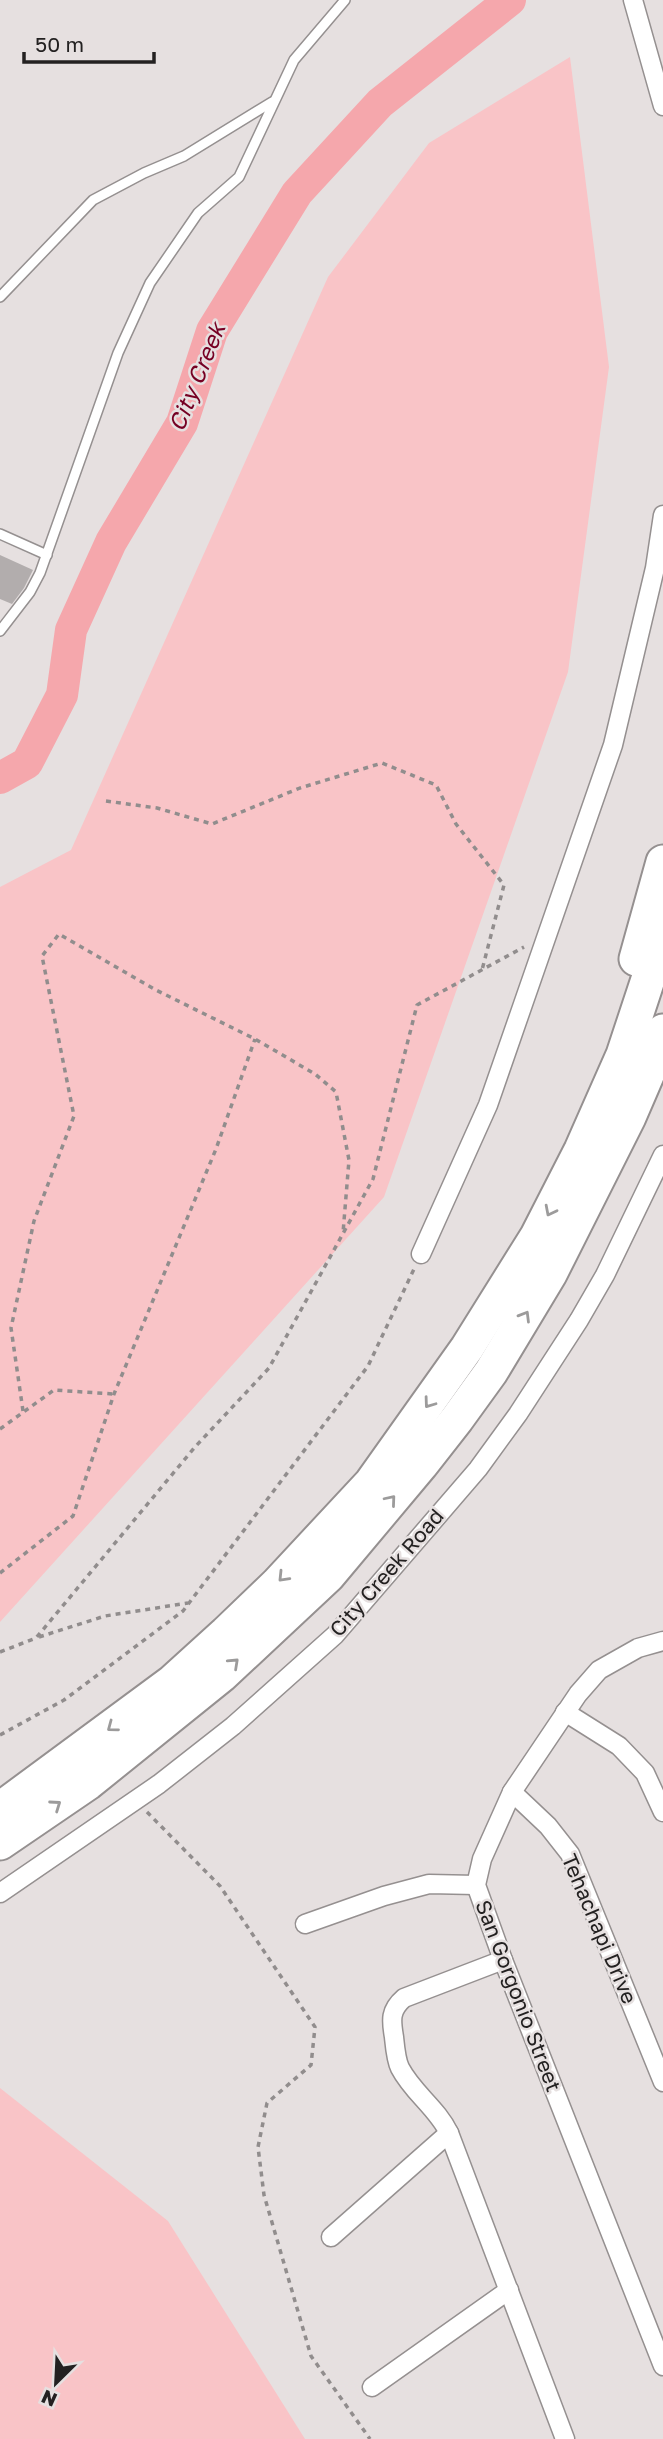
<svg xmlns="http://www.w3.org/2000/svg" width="663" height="2439" viewBox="0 0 663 2439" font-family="'Golos Text',sans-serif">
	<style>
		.green { fill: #f9c4c7 }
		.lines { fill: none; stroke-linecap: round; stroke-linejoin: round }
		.river { stroke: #f5a7ac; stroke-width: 32 }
		.building { fill: #b2adad }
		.lane-casing { stroke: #959090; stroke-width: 12 }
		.street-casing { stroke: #959090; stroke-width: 21 }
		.highway-casing { stroke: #959090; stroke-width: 37 }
		.path { stroke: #918d8d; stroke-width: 3.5; stroke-dasharray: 5 5; stroke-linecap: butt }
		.lane { stroke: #fff; stroke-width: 9 }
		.street { stroke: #fff; stroke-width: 18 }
		.highway { stroke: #fff; stroke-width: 33 }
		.oneway { stroke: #9c9b9b }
		.labels { text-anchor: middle; stroke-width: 5; stroke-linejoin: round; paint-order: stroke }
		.street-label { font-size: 21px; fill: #232121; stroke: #e6e0e0 }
		.water-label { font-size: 23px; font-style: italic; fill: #760023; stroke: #e6e0e0 }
	</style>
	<rect width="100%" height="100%" fill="#e6e0e0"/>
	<g class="green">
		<polygon points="570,57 609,367 568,672 384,1197 0,1622 0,887 71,850 328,277 429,143"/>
		<polygon points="0,2088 168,2221 305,2439 0,2439"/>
	</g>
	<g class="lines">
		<polyline class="river" points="0,778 27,763 62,695 71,630 111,542 182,423 212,331 297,193 380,103 510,0"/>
	</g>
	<polygon class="building" points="0,555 33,570 24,588 12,604 0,599"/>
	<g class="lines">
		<g class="lane-casing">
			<g id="lane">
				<polyline points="0,297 93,200 144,173 184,156 272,102"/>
				<polyline points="0,534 47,555"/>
				<polyline points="0,631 30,592 40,573 118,353 150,283 198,213 239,177 294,60 345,0"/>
			</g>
		</g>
		<g class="street-casing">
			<g id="street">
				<polyline points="633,0 663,106"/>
				<polyline points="421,1254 488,1105 613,745 655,568 663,515"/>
				<polyline points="663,1641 638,1648 599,1670 578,1694 512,1792 482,1859 476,1885 503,1960 663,2366"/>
				<polyline points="565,1712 619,1746 645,1773 663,1812"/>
				<polyline points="512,1792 548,1826 570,1854 663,2082"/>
				<polyline points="0,1893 159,1784 233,1726 335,1635 478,1469 518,1414 579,1320 605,1275 663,1155"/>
				<polyline points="305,1924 384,1896 429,1884 476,1885"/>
				<path d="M503,1960L404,1998C390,2010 391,2020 394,2037C395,2047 396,2060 400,2068C413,2093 437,2108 449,2133L565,2439"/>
				<polyline points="331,2237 449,2133"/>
				<polyline points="372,2387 509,2290"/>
			</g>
		</g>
		<g class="highway-casing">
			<g id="highway">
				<polyline points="636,959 663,862"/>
				<polyline points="0,1809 172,1682 226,1633 277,1584 371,1483 467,1348 537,1236 581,1150 623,1055 663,934"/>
				<polyline points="0,1843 88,1783 222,1675 328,1576 421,1465 457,1419 491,1372 550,1274 629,1117 651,1066 663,1031"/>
			</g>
		</g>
		<g class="path">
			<polyline points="106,801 157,808 212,824 300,788 382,763 436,785 456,824 504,885 482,970"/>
			<polyline points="23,1411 11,1328 34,1221 74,1116 42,956 59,934 156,990 255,1039 315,1074 336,1092 349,1160 343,1233"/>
			<polyline points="0,1429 54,1390 114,1394"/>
			<polyline points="0,1573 73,1516 114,1394 216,1149 255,1039"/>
			<polyline points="39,1637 105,1616 188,1603"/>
			<polyline points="0,1652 36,1638 195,1447 269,1368 373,1179 417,1005 524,947"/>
			<polyline points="0,1735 64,1700 183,1611 368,1366 415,1267"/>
			<polyline points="147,1812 220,1886 315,2027 311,2065 267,2103 258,2147 264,2195 311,2356 370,2439"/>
		</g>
		<use href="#lane" class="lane"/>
		<use href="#street" class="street"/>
		<use href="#highway" class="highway"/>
	</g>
	<defs><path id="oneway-chevron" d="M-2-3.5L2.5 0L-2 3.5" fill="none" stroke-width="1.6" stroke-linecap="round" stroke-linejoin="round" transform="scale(1.75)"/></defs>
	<g class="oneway">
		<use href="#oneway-chevron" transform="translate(550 1211) rotate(117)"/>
		<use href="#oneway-chevron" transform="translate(525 1316) rotate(-59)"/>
		<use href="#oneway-chevron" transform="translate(429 1403) rotate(126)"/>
		<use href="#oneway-chevron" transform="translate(391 1500) rotate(-50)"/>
		<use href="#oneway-chevron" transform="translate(283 1577) rotate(134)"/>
		<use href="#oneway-chevron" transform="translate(234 1663) rotate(-43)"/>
		<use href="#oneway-chevron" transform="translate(112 1727) rotate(143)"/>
		<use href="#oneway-chevron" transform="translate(56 1805) rotate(-35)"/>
	</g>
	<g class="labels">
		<g class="street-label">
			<text transform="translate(387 1573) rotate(-49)" y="7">City Creek Road</text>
			<text transform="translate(599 1929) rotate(67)" y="7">Tehachapi Drive</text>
			<text transform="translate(518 1996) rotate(69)" y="7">San Gorgonio Street</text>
		</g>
		<g class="water-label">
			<text transform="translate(197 377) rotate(-68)" y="8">City Creek</text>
		</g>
	</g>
	<g transform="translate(56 2383) rotate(204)" stroke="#e6e0e0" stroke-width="5" paint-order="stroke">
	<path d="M0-5L12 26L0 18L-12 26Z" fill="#232121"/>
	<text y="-10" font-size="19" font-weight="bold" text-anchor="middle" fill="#232121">N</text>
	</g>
	<path d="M24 52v10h130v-10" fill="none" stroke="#232121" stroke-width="3.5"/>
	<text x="35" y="52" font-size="21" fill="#232121" stroke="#e6e0e0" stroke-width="5" paint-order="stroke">50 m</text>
</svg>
